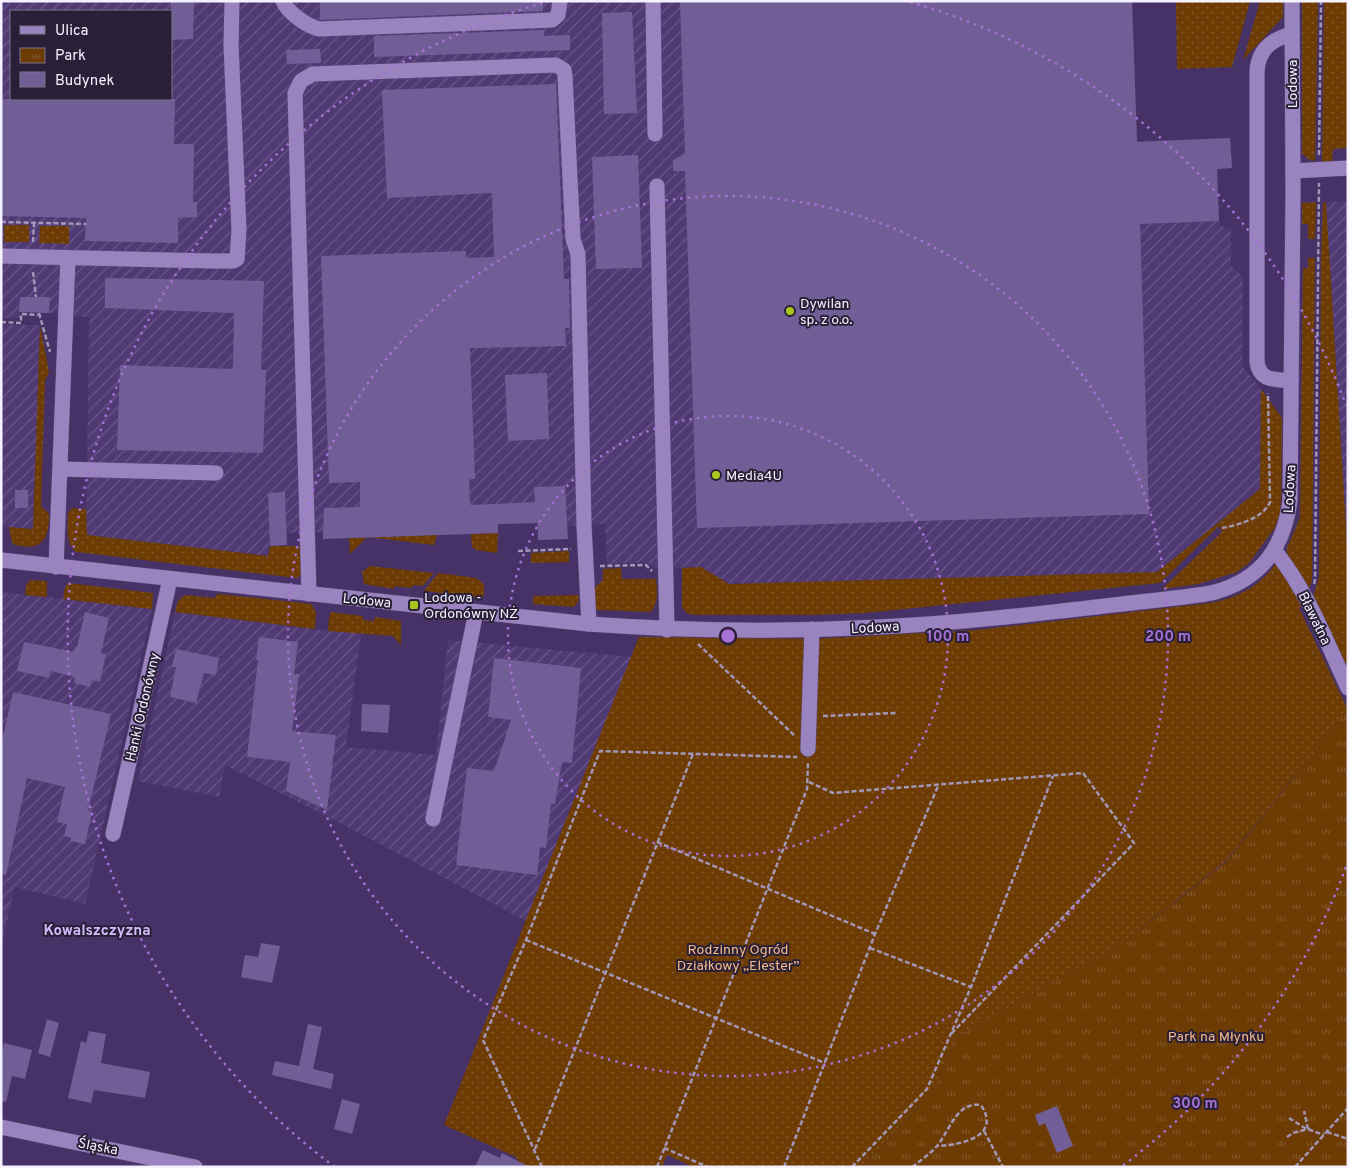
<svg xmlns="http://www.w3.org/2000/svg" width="1349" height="1168" viewBox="0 0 1349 1168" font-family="Overpass,sans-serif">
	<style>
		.industrial { fill: url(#industrial-furrows); fill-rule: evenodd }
		.grass { fill: url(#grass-dots) }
		.park { fill: url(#park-tufts) }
		.building { fill: #725e96 }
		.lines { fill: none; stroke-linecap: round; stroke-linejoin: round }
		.minor-casing { stroke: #5d4b75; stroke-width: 16 }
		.path { stroke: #a397b7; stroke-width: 2.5; stroke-dasharray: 5 2.5; stroke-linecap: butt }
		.minor { stroke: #9984bf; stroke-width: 15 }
		.ring { fill: none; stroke: #a671d5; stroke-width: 2.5; stroke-dasharray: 2.5 5 }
		.poi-dot { fill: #a9c71a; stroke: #292038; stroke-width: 2 }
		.labels { text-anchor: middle; stroke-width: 4; stroke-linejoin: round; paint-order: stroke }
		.street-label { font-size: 14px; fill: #f5f1fe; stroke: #292038 }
		.poi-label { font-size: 14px; fill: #f5f1fe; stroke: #292038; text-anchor: start }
		.park-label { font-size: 14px; fill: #f3b98a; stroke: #292038 }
		.neighbourhood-label { font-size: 15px; font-weight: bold; fill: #d1bbfb; stroke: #292038 }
		.centre { fill: #a671d5; stroke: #292038; stroke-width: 2.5 }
		.ring-label { font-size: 15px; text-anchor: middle; font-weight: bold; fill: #a671d5; stroke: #292038; stroke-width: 4; stroke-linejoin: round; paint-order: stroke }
	</style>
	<defs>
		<pattern id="industrial-furrows" width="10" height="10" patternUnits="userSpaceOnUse" patternTransform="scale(1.25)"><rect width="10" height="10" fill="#503a74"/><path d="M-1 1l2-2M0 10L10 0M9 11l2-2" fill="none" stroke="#6a5789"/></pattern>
		<pattern id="grass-dots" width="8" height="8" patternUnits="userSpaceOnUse" patternTransform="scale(1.25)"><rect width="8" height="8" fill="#6d3b04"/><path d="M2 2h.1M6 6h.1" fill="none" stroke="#82582a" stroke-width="1.8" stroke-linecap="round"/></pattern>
		<pattern id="park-tufts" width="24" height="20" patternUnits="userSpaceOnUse" patternTransform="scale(1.25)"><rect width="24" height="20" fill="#6d3b04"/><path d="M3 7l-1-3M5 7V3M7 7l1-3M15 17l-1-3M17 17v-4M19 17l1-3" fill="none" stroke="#82582a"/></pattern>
	</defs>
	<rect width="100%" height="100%" fill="#463266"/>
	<g class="industrial">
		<path d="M1,1H1132L1137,141L1230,138L1232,168L1217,169L1219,221L1221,227L1231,228V266L1243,277L1242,366L1261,389L1260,489L1157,572L729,584L701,567L655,568L647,562L607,564L605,524L567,526L568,539L538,540L537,523L498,524V533L323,539L322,532L270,534L269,556L86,535L89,317L56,316V313L20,312L19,318H1ZM11,11H171V99H11Z"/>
		<polygon points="1348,201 1348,559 1326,202"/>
		<polygon points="1,325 40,325 33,530 1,526"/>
		<polygon points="1,592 152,609 85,904 15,887 1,947"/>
		<polygon points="175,612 320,630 361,633 346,747 436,755 448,640 632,657 526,921 336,821 225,765 219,797 138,781"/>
	</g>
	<g class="grass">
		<polygon points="1176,1 1250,1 1232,67 1177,69"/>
		<polygon points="1260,1 1283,1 1283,17 1243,60"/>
		<polygon points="1302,1 1318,1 1315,161 1308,159 1302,153"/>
		<polygon points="1324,1 1348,1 1348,148 1333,149 1332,162 1322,162"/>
		<polygon points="1316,202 1315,239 1308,239 1308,224 1302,224 1302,203"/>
		<polygon points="1326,202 1348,559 1348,673 1312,600 1319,577 1321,255 1323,203"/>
		<rect x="4" y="225" width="25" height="17"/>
		<polygon points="40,226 69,226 69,244 39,243"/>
		<polygon points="1308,258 1315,258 1312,581 1307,593 1287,558 1287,548 1300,518 1303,268 1308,268"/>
		<path d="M40,325L49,372L45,381L41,506L49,514C49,530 47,547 27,547C21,546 16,546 12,543L9,527L33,529Z"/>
		<path d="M1261,389L1282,418L1281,498L1280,514L1274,529L1249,563L1237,572L1198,584L1162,589L1222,532L1219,526L1160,583L865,613L816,615H695C687,614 685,613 682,606V568L701,567L729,584L1157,572L1260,489Z"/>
		<path d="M72,508L86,509L87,535L268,556L270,546H299L302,549L303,572L297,578L76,552C65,543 68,526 68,513Z"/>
		<polygon points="498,533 497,553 476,550 472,547 471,534"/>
		<polygon points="437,535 434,545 367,537 350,554 349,538"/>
		<polygon points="569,551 569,562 531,563 531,553"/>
		<path d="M1276,563L1305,604L1299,608L1347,708L1333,729L1227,860L1112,951L1055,981L957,1037L933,1090L862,1167H693L667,1155L662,1167H521L516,1157L444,1125L639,637L812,639L977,630L1210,603C1237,598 1260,587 1276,563Z"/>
		<polygon points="370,566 434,573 423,586 413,585 412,588 394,586 394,589 364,584 362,572"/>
		<path d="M621,568L622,579H656C657,591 659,602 651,612L597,610L595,608L592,590L603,580V569Z"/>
		<polygon points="438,573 476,578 484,584 484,596 481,598 424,591"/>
		<polygon points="30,580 47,581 47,597 25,595 26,586"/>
		<polygon points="68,583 153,593 152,609 63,599 65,587"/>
		<polygon points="218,594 311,604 316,612 315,629 175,612 178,601 185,595 214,598"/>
		<polygon points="579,595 578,602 574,607 533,604 533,596"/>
		<polygon points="331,612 363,616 363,620 374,621 375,617 401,621 401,645 393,636 328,631 329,618"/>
	</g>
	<polygon class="park" points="1347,708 1348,1167 862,1167 933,1090 957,1037 1055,981 1112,951 1227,861 1333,729"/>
	<g class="building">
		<polygon points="171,1 194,1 193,39 171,40"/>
		<polygon points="320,1 543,1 543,11 320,20"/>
		<polygon points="680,1 1132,1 1137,142 1230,138 1232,168 1217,169 1219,221 1140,224 1149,514 697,528 685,171 673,171 673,160 685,154"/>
		<polygon points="632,12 637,113 604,114 602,13"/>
		<polygon points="544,30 544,36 570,35 570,50 374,57 374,36"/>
		<polygon points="320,49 321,63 287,64 286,50"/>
		<polygon points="556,84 564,279 569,279 570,328 565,328 566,346 470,348 475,479 469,479 470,505 535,502 534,487 565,486 568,539 538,540 538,523 498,524 498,533 323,539 324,508 360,507 360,482 329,483 321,256 466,251 466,258 494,257 492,193 387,198 382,90"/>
		<polygon points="1,99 175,99 174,144 194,144 193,202 197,202 197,217 178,218 178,243 85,241 86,218 1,216"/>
		<polygon points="638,155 642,268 596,269 592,157"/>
		<polygon points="105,278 264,281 261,370 266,370 263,453 117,450 120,365 233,369 234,313 105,308"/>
		<polygon points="20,297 50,297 49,313 19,312"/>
		<polygon points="547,373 549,439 508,441 505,375"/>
		<rect x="15" y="490" width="13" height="18"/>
		<polygon points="285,492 287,545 270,546 268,493"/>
		<polygon points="85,612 109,618 101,653 106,654 100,682 92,680 90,687 74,683 75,677 50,671 49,678 17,671 24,642 74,652 75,647 77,647"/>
		<polygon points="259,637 298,642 294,674 299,674 292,731 336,735 327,810 286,791 290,762 247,757 258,660 256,660"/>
		<polygon points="176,649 219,658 216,675 204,673 196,703 170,697 176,667 172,667"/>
		<polygon points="494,658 581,668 572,763 562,762 555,804 551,804 546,848 540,847 537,875 456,865 467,768 494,771 511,720 488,717"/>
		<polygon points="13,692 111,714 88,811 92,812 85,844 71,841 71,838 64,836 67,824 57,822 65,787 27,778 6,875 1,874 1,746"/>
		<polygon points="362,704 390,705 388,733 361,731"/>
		<polygon points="261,943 280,946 272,983 241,977 245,955 258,957"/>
		<polygon points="47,1019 59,1023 50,1057 38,1053"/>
		<polygon points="308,1024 322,1027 313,1069 334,1074 331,1089 272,1075 275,1061 299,1066"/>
		<polygon points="89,1031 106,1034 101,1063 150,1072 145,1098 94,1090 91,1103 68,1098 81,1041 86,1043"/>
		<polygon points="4,1043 32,1050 25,1079 12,1076 6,1102 1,1101 1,1055"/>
		<polygon points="342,1099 360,1104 352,1134 334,1129"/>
		<polygon points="1057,1106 1073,1146 1057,1153 1045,1123 1039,1126 1035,1115"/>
		<polygon points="483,1150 500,1158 502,1153 530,1167 475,1167"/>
	</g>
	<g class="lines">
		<g class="minor-casing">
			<g id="minor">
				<path d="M283,1C288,13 307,26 319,29L552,20L558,15L560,1"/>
				<polyline points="653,1 655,134"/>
				<polyline points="1293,171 1348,168"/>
				<polyline points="657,186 667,630"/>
				<polyline points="1,256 212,261 233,261 237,259 239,230 231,45 232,1"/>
				<path d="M1291,381C1275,379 1260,382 1257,362V72C1258,49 1272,39 1292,34"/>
				<polyline points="60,469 216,473"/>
				<path d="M1275,551C1308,592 1326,641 1348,688"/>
				<path d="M1,560L589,624C685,631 783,632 879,627C981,622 1083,608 1184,597C1194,595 1205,595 1215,592C1262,579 1284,547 1290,500L1293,193L1292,1"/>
				<polyline points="56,567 68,258"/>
				<polyline points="309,594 295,93 301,81 313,74 556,65 564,70 565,76 573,239 578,254 584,525 589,624"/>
				<polyline points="808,749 812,629"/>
				<polyline points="433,819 476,612"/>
				<polyline points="113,834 170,579"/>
				<polyline points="1,1127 195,1167"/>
			</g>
		</g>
		<g class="path">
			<polyline points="1319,155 1321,1"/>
			<polyline points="1,222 86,224"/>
			<polyline points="33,242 34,223"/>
			<polyline points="33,272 36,297"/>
			<polyline points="39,313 50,352"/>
			<polyline points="1,322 21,323 21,314 38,315"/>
			<path d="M1222,528C1239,525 1263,518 1270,502L1268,393"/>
			<polyline points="518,551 571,549"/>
			<polyline points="600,566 646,565 652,571"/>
			<polyline points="1314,584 1315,580 1319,183"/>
			<polyline points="698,644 794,735"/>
			<polyline points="823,716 896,713"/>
			<polyline points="809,782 833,793 1083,773 1134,843 951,1034"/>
			<polyline points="657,842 875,934"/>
			<polyline points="526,940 825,1063"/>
			<polyline points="870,948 971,987"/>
			<polyline points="1289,1118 1305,1128 1324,1135"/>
			<polyline points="984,1131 1003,1167"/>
			<polyline points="1327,1132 1348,1139"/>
			<polyline points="1287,1137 1293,1133 1308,1129 1304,1111"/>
			<polyline points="664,1148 708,1167"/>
			<polyline points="535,1149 693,754"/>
			<polyline points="542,1167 483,1040 526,940 600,751 797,757"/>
			<polyline points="657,1167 807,789 808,762"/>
			<polyline points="784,1167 875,934 938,786"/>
			<polyline points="852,1167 927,1089 971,987 1053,776"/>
			<path d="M912,1167C921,1160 930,1154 937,1146C950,1130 957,1101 981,1105C1002,1137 960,1145 937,1146"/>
			<polyline points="1295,1167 1348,1108"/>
		</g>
		<use href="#minor" class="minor"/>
	</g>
	<g class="ring">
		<circle cx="728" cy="636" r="220"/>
		<circle cx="728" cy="636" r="440"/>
		<path d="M1346 867A660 660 0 0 1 1121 1167M335 1167A660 660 0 0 1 546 2M910 2A660 660 0 0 1 1346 405"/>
	</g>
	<g class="poi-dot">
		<circle cx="790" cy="311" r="5"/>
		<circle cx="716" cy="475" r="5"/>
		<rect x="409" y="600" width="10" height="10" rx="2.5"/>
	</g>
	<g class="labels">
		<g class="street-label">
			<text transform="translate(1292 84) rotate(-90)" y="5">Lodowa</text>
			<text transform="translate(1289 489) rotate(-87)" y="5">Lodowa</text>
			<text transform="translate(367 600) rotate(6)" y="5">Lodowa</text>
			<text transform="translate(1315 618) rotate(64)" y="5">Bławatna</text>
			<text transform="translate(875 627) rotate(-3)" y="5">Lodowa</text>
			<text transform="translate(142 707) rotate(-77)" y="5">Hanki Ordonówny</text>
			<text transform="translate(98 1146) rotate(11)" y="5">Śląska</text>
		</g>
		<g class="poi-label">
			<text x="800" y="308">Dywilan<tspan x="800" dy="16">sp. z o.o.</tspan></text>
			<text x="726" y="480">Media4U</text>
			<text x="424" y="602">Lodowa -<tspan x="424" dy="16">Ordonówny NŻ</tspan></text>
		</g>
		<g class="park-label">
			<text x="738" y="954">Rodzinny Ogród<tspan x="738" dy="16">Działkowy „Elester”</tspan></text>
			<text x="1216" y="1041">Park na Młynku</text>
		</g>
		<g class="neighbourhood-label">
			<text x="97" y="935">Kowalszczyzna</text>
		</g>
	</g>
	<circle cx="728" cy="636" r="8" class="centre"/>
	<g class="ring-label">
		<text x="948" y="641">100 m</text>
		<text x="1168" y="641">200 m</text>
		<text x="1195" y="1108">300 m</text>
	</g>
	<rect width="1349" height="1168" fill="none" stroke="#f5f1fe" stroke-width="5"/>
	<rect x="10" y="10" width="162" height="90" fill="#292038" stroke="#7b7487"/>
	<rect x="20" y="26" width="25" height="8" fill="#9984bf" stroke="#7b7487"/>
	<text x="55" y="35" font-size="15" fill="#f5f1fe">Ulica</text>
	<rect x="20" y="48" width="25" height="15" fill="url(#park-tufts)" stroke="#7b7487"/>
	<text x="55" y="60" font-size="15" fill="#f5f1fe">Park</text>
	<rect x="20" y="72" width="25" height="15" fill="#725e96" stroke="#7b7487"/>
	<text x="55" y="85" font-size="15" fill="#f5f1fe">Budynek</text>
</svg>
